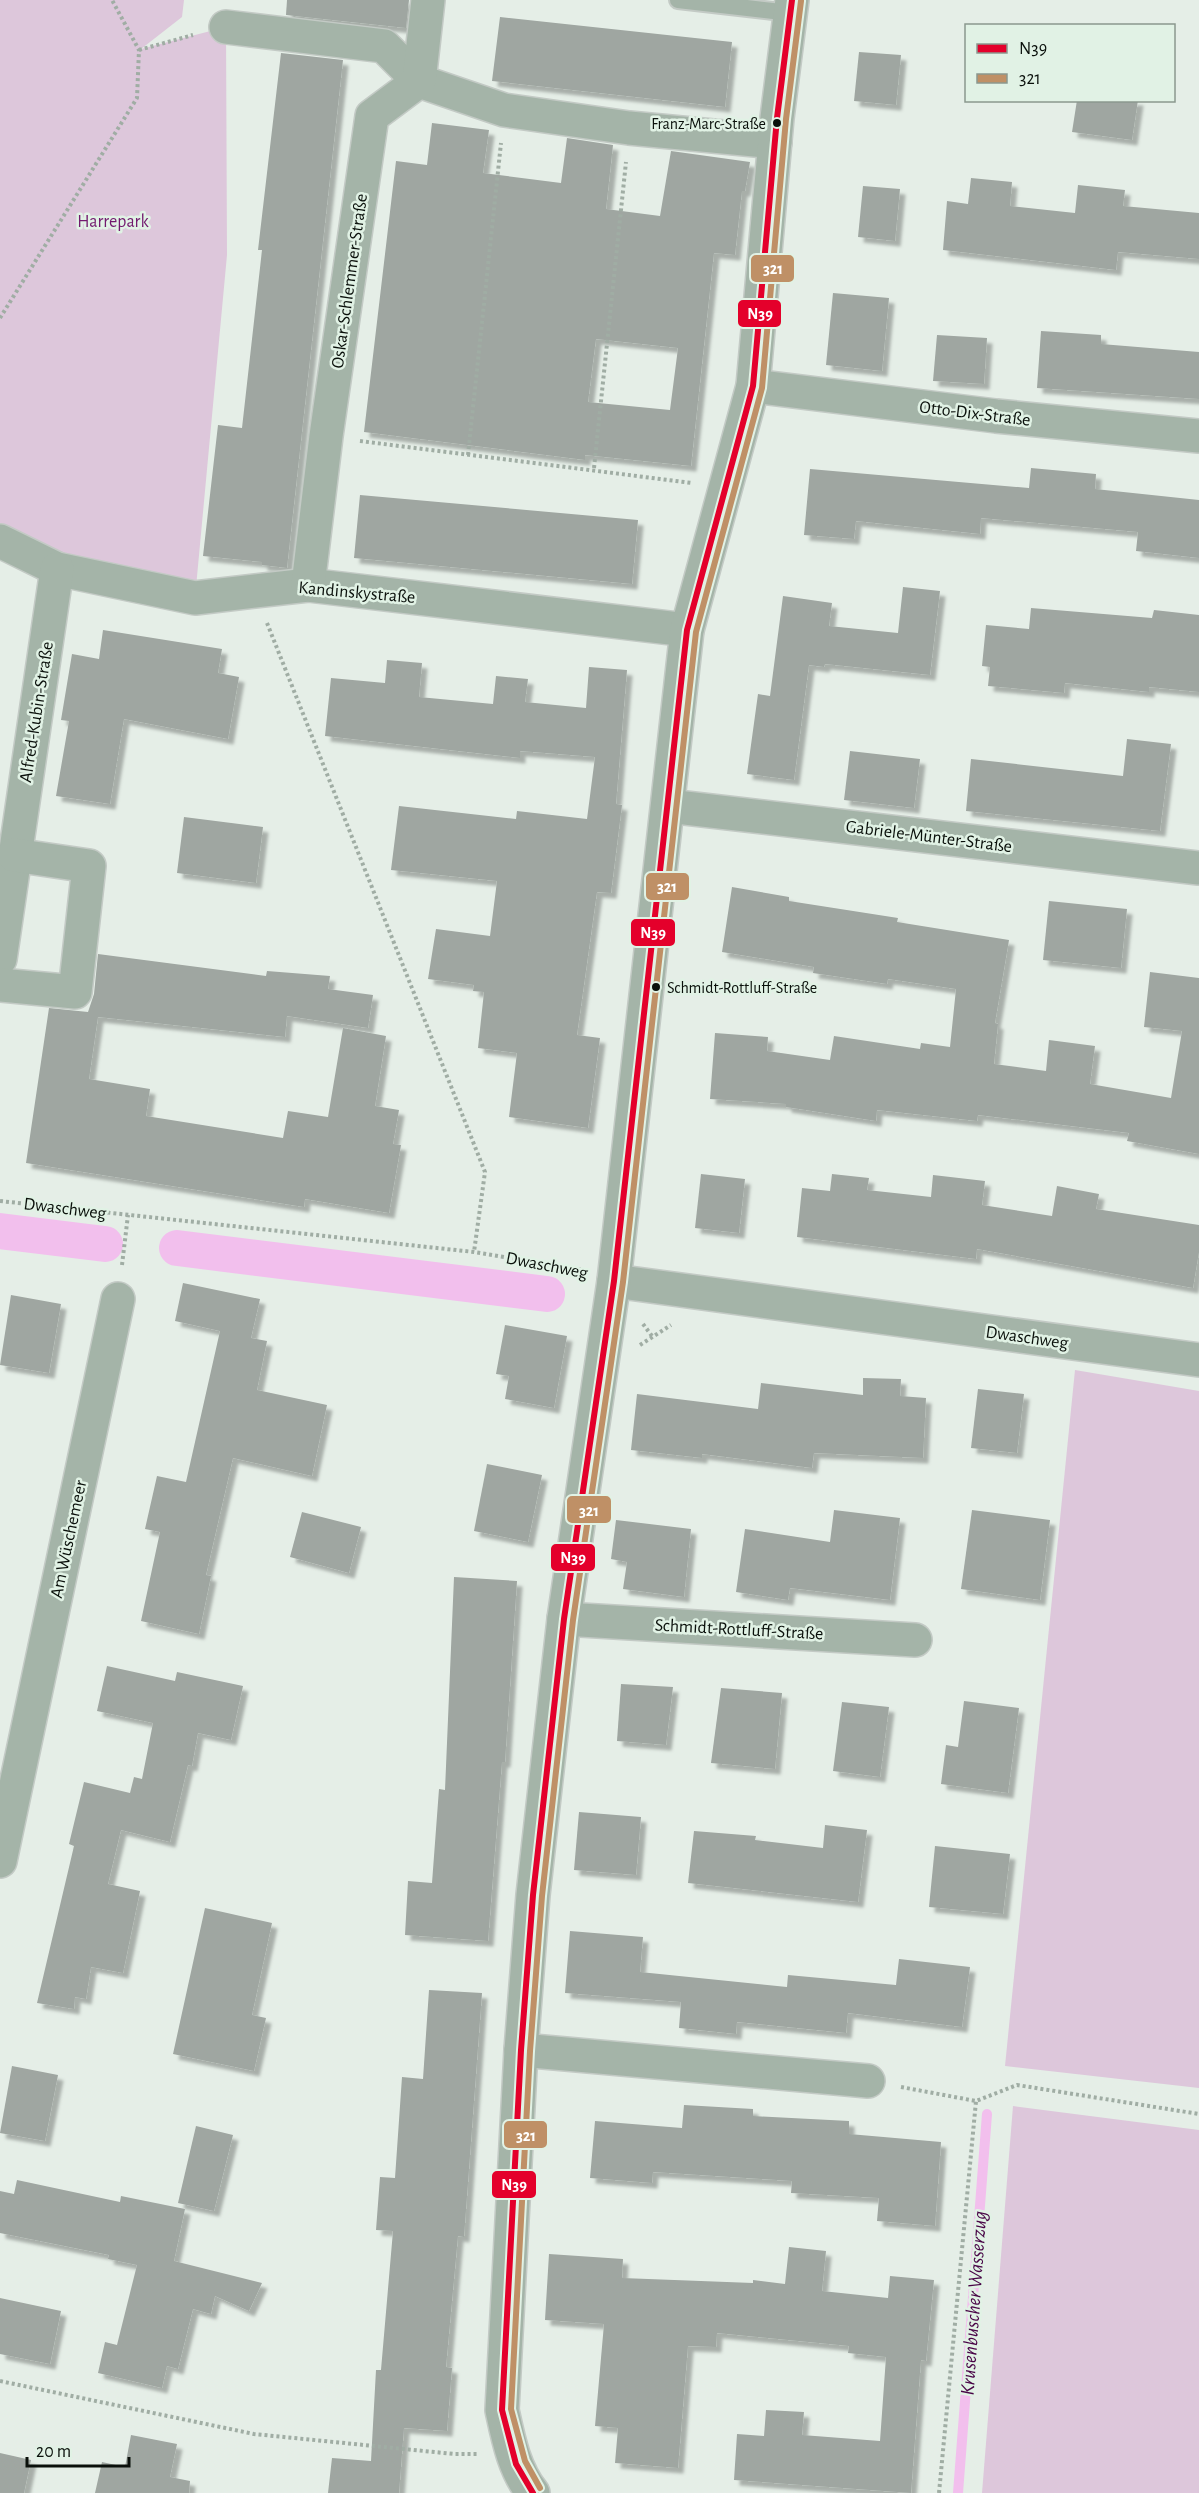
<svg xmlns="http://www.w3.org/2000/svg" width="1199" height="2493" viewBox="0 0 1199 2493" font-family="'Alegreya Sans',sans-serif">
	<style>
		.green { fill: #ddc7db }
		.lines { fill: none; stroke-linecap: round; stroke-linejoin: round }
		.stream { stroke: #f2bfed; stroke-width: 10 }
		.canal { stroke: #f2bfed; stroke-width: 36 }
		.building { fill: #9fa6a1; fill-rule: evenodd; filter: url(#shadow) }
		.service-casing { stroke: #c3cac5; stroke-width: 20 }
		.minor-casing { stroke: #c3cac5; stroke-width: 36 }
		.path { stroke: #a0ada4; stroke-width: 4; stroke-dasharray: 3 3; stroke-linecap: butt }
		.service { stroke: #a4b4a8; stroke-width: 16 }
		.minor { stroke: #a4b4a8; stroke-width: 33 }
		.bus-1-casing { stroke: #e1f2e5; stroke-width: 10 }
		.bus-2-casing { stroke: #e1f2e5; stroke-width: 10 }
		.bus-1 { stroke: #e4002b; stroke-width: 6 }
		.bus-2 { stroke: #bf9066; stroke-width: 6 }
		.bus-dot { fill: #0a100b; stroke: #e1f2e5; stroke-width: 2 }
		.labels { text-anchor: middle; stroke-width: 5; stroke-linejoin: round; paint-order: stroke }
		.bus-label { font-size: 16px; fill: #0a100b; stroke: #e1f2e5; text-anchor: end }
		.park-label { font-size: 18px; fill: #72196e; stroke: #e1f2e5 }
		.street-label { font-size: 18px; fill: #0a100b; stroke: #e1f2e5 }
		.water-label { font-size: 20px; font-style: italic; fill: #490447; stroke: #e1f2e5 }
		.line-badge { stroke: #e1f2e5; stroke-width: 2 }
		.badge-label { font-size: 16px; text-anchor: middle; font-weight: bold; fill: #fff }
	</style>
	<defs>
		<filter id="shadow"><feDropShadow dx="5.5" dy="5.5" stdDeviation="1.5" flood-color="#0004"/></filter>
	</defs>
	<rect width="100%" height="100%" fill="#e5eee7"/>
	<g class="green">
		<polygon points="0,0 184,0 182,17 141,49 226,27 227,255 195,598 0,541"/>
		<polygon points="1075,1370 1199,1391 1199,2088 1005,2066"/>
		<polygon points="1013,2106 1199,2130 1199,2493 982,2493"/>
	</g>
	<g class="lines">
		<polyline class="stream" points="958,2493 987,2114"/>
		<g class="canal">
			<polyline points="0,1231 105,1244"/>
			<polyline points="177,1248 547,1294"/>
		</g>
	</g>
	<g class="building">
		<polygon points="287,0 409,0 406,28 286,15"/>
		<polygon points="500,17 732,42 725,107 492,81"/>
		<polygon points="859,52 901,55 896,105 854,101"/>
		<polygon points="281,53 343,60 287,568 262,565 262,562 203,556 218,425 242,428 262,250 258,250"/>
		<polygon points="1077,100 1138,100 1132,140 1072,132"/>
		<path d="M432,123L489,130L483,173L561,183L567,138L613,145L606,209L660,216L671,151L750,162L745,191H742L735,255L714,253L691,466L585,455V460L364,432L396,161L427,165ZM596,339L678,348L670,410L588,402Z"/>
		<polygon points="971,178 1012,182 1010,206 1075,213 1078,185 1125,190 1123,206 1199,213 1199,259 1118,252 1116,270 943,250 947,201 968,204"/>
		<polygon points="863,186 900,189 895,241 858,237"/>
		<polygon points="833,293 889,298 882,371 826,365"/>
		<polygon points="1041,331 1101,335 1101,344 1199,352 1199,399 1037,388"/>
		<polygon points="937,335 987,338 984,384 933,381"/>
		<polygon points="1031,468 1096,474 1095,489 1199,500 1199,558 1136,551 1138,532 981,518 980,534 856,521 854,539 804,535 810,469 1029,488"/>
		<polygon points="360,495 638,520 632,584 354,558"/>
		<polygon points="903,587 940,591 930,675 825,664 824,667 809,665 794,780 747,774 758,694 770,696 783,596 832,603 829,626 898,633"/>
		<polygon points="1031,608 1152,618 1154,610 1199,615 1199,692 1149,687 1149,692 1065,683 1064,693 988,686 990,667 982,666 986,625 1029,629"/>
		<polygon points="103,630 222,649 218,673 239,677 228,739 124,719 110,804 56,796 69,721 61,720 72,654 99,659"/>
		<polygon points="387,660 422,663 419,697 493,704 496,676 528,679 525,702 586,708 589,667 627,670 616,804 622,805 611,893 597,892 577,1035 600,1038 588,1128 509,1117 517,1053 478,1048 484,992 473,991 474,985 428,979 436,929 490,936 497,881 391,870 399,806 516,819 517,811 587,819 595,757 520,751 520,758 325,736 331,678 385,683"/>
		<polygon points="1127,739 1171,744 1160,831 966,811 971,759 1123,776"/>
		<polygon points="850,751 920,759 914,808 844,800"/>
		<polygon points="184,817 263,827 256,883 177,873"/>
		<polygon points="732,887 789,897 789,901 898,918 897,922 1009,940 995,1023 998,1024 994,1064 1046,1071 1049,1040 1095,1046 1090,1084 1171,1098 1182,1031 1144,1027 1150,972 1199,978 1199,1154 1127,1141 1129,1133 978,1115 977,1121 877,1110 876,1121 786,1107 786,1104 710,1099 715,1033 768,1037 767,1051 830,1060 834,1036 920,1049 921,1043 950,1047 956,989 888,979 887,984 813,973 814,967 722,952"/>
		<polygon points="1049,901 1127,909 1121,968 1043,960"/>
		<polygon points="98,954 266,976 267,971 330,976 328,989 373,995 368,1028 287,1016 285,1037 98,1017 89,1079 150,1089 146,1116 283,1138 288,1111 328,1117 343,1028 386,1036 375,1106 399,1110 393,1144 401,1145 389,1213 305,1199 304,1207 26,1163 49,1008 88,1012 94,994"/>
		<polygon points="701,1174 745,1179 739,1233 695,1228"/>
		<polygon points="832,1174 869,1178 867,1190 931,1197 933,1175 985,1181 982,1205 1052,1216 1057,1186 1099,1194 1096,1209 1199,1225 1199,1252 1193,1288 977,1249 976,1259 797,1237 802,1188 830,1191"/>
		<polygon points="183,1283 260,1299 251,1338 267,1341 257,1390 327,1405 312,1476 233,1458 206,1575 211,1576 199,1634 141,1621 160,1532 145,1529 157,1476 186,1482 220,1331 175,1321"/>
		<polygon points="11,1295 61,1304 49,1373 0,1365"/>
		<polygon points="505,1325 567,1336 554,1408 505,1399 509,1376 496,1374"/>
		<polygon points="863,1378 901,1379 900,1396 926,1398 923,1458 814,1453 812,1468 702,1454 702,1458 631,1450 637,1394 758,1409 761,1383 863,1395"/>
		<polygon points="978,1389 1024,1394 1017,1453 971,1448"/>
		<polygon points="487,1464 542,1475 528,1542 474,1531"/>
		<polygon points="834,1510 900,1518 890,1600 790,1588 788,1600 736,1592 745,1529 830,1542"/>
		<polygon points="972,1510 1050,1520 1040,1600 961,1589"/>
		<polygon points="302,1512 361,1527 349,1573 290,1557"/>
		<polygon points="616,1520 691,1529 684,1597 623,1589 627,1562 611,1559"/>
		<polygon points="454,1577 517,1581 505,1762 502,1762 488,1941 405,1935 408,1881 432,1883 439,1789 445,1790"/>
		<polygon points="107,1666 175,1681 177,1672 243,1686 231,1740 198,1733 192,1766 188,1765 170,1842 121,1830 108,1884 140,1891 123,1973 91,1967 86,1999 75,1997 74,2009 37,2003 74,1846 69,1844 84,1782 130,1793 134,1777 142,1779 153,1723 97,1711"/>
		<polygon points="621,1684 673,1687 666,1745 617,1741"/>
		<polygon points="721,1688 782,1693 775,1769 711,1763"/>
		<polygon points="964,1701 1019,1708 1008,1793 941,1784 946,1745 958,1747"/>
		<polygon points="842,1702 889,1707 880,1777 833,1771"/>
		<polygon points="579,1812 641,1817 636,1875 574,1870"/>
		<polygon points="825,1825 867,1830 858,1902 688,1883 694,1831 756,1836 755,1840 823,1848"/>
		<polygon points="935,1846 1010,1854 1003,1914 929,1907"/>
		<polygon points="205,1908 272,1923 252,2015 266,2018 254,2071 173,2054"/>
		<polygon points="570,1931 643,1937 640,1972 787,1987 788,1975 896,1985 899,1959 970,1967 962,2027 848,2013 846,2033 737,2022 736,2034 679,2028 681,2002 565,1993"/>
		<polygon points="429,1990 482,1993 464,2237 458,2236 446,2367 452,2368 447,2431 404,2428 399,2493 328,2493 332,2458 371,2461 376,2370 381,2370 393,2231 376,2230 380,2177 395,2178 402,2077 423,2079"/>
		<polygon points="12,2066 58,2075 45,2141 0,2133"/>
		<polygon points="684,2105 753,2109 753,2116 849,2121 849,2134 941,2142 935,2226 877,2221 879,2198 791,2193 792,2181 653,2172 652,2183 590,2178 595,2121 682,2128"/>
		<polygon points="196,2126 233,2135 214,2211 178,2203"/>
		<polygon points="17,2180 120,2202 121,2196 185,2209 174,2261 262,2283 249,2311 215,2296 211,2314 193,2309 178,2369 167,2366 162,2388 98,2373 105,2342 117,2345 137,2265 108,2259 109,2255 0,2233 0,2191 14,2194"/>
		<polygon points="789,2247 826,2251 822,2291 888,2298 890,2276 934,2280 926,2361 921,2360 911,2493 734,2480 737,2434 764,2436 766,2410 804,2412 802,2435 880,2441 886,2357 848,2353 849,2346 717,2333 716,2347 688,2346 678,2468 615,2463 618,2428 595,2426 604,2324 545,2320 549,2254 623,2259 622,2278 753,2283 753,2280 785,2284"/>
		<polygon points="0,2298 61,2311 50,2364 0,2354"/>
		<polygon points="131,2435 177,2444 170,2477 190,2481 189,2493 95,2493 102,2462 125,2467"/>
		<polygon points="0,2453 31,2460 24,2493 0,2493"/>
	</g>
	<g class="lines">
		<g class="service-casing">
			<polyline id="service" points="678,0 790,13"/>
		</g>
		<g class="minor-casing">
			<g id="minor">
				<polyline points="226,27 384,46 419,81 504,110 629,128 775,142"/>
				<polyline points="753,386 996,416 1199,436"/>
				<polyline points="0,541 57,569 195,598 308,585 687,630"/>
				<polyline points="308,585 326,436 372,116 419,81 428,0"/>
				<polyline points="668,806 1199,868"/>
				<polyline points="0,959 57,569"/>
				<polyline points="0,985 75,992 89,866 14,855"/>
				<polyline points="614,1281 1199,1360"/>
				<polyline points="564,1619 915,1640"/>
				<polyline points="0,1861 118,1299"/>
				<polyline points="521,2050 868,2081"/>
				<path d="M533,2493C514,2470 508,2438 502,2410L521,2050L533,1895L564,1619L614,1281L687,630L753,386L777,118L792,0"/>
			</g>
		</g>
		<g class="path">
			<polyline points="139,50 193,35"/>
			<polyline points="0,318 137,98 139,50 112,0"/>
			<polyline points="360,441 692,483"/>
			<polyline points="468,455 501,143"/>
			<polyline points="594,468 626,162"/>
			<polyline points="267,623 485,1172 474,1252"/>
			<polyline points="0,1201 474,1252 582,1270"/>
			<polyline points="122,1265 128,1215"/>
			<polyline points="643,1324 652,1336"/>
			<polyline points="640,1345 671,1325"/>
			<polyline points="901,2087 976,2101 1017,2085 1199,2114"/>
			<polyline points="0,2381 254,2434 454,2454 479,2454"/>
			<polyline points="939,2493 976,2101"/>
		</g>
		<use href="#service" class="service"/>
		<use href="#minor" class="minor"/>
		<g class="bus-1-casing">
			<polyline id="bus-1" points="533,2493 516,2464 502,2410 521,2050 533,1895 564,1619 614,1281 687,630 753,386 777,118 792,0"/>
		</g>
		<g class="bus-2-casing">
			<polyline id="bus-2" points="540,2488 525,2461 511,2409 530,2051 542,1896 573,1620 623,1282 696,632 762,388 786,119 801,1"/>
		</g>
		<use href="#bus-1" class="bus-1"/>
		<use href="#bus-2" class="bus-2"/>
	</g>
	<g class="bus-dot">
		<circle cx="777" cy="123" r="5"/>
		<circle cx="656" cy="987" r="5"/>
	</g>
	<g class="labels">
		<g class="bus-label">
			<text x="766" y="129">Franz-Marc-Straße</text>
			<text x="667" y="993" text-anchor="start">Schmidt-Rottluff-Straße</text>
		</g>
		<g class="park-label">
			<text x="113" y="227">Harrepark</text>
		</g>
		<g class="street-label">
			<text transform="translate(349 281) rotate(-82)" y="6">Oskar-Schlemmer-Straße</text>
			<text transform="translate(975 413) rotate(7)" y="6">Otto-Dix-Straße</text>
			<text transform="translate(357 592) rotate(5)" y="6">Kandinskystraße</text>
			<text transform="translate(36 712) rotate(-81)" y="6">Alfred-Kubin-Straße</text>
			<text transform="translate(929 836) rotate(7)" y="6">Gabriele-Münter-Straße</text>
			<text transform="translate(65 1208) rotate(7)" y="6">Dwaschweg</text>
			<text transform="translate(547 1265) rotate(11)" y="6">Dwaschweg</text>
			<text transform="translate(1027 1337) rotate(8)" y="6">Dwaschweg</text>
			<text transform="translate(68 1539) rotate(-78)" y="6">Am Wüschemeer</text>
			<text transform="translate(739 1629) rotate(3)" y="6">Schmidt-Rottluff-Straße</text>
		</g>
		<g class="water-label">
			<text transform="translate(973 2303) rotate(-86)" y="7">Krusenbuscher Wasserzug</text>
		</g>
	</g>
	<g class="line-badge">
		<rect x="750" y="254" width="45" height="29" rx="6" fill="#bf9066"/>
		<rect x="737" y="299" width="45" height="29" rx="6" fill="#e4002b"/>
		<rect x="645" y="872" width="45" height="29" rx="6" fill="#bf9066"/>
		<rect x="630" y="918" width="46" height="29" rx="6" fill="#e4002b"/>
		<rect x="566" y="1495" width="46" height="29" rx="6" fill="#bf9066"/>
		<rect x="550" y="1543" width="46" height="29" rx="6" fill="#e4002b"/>
		<rect x="503" y="2120" width="45" height="29" rx="6" fill="#bf9066"/>
		<rect x="491" y="2170" width="46" height="29" rx="6" fill="#e4002b"/>
	</g>
	<g class="badge-label">
		<text x="773" y="274">321</text>
		<text x="760" y="319">N39</text>
		<text x="667" y="892">321</text>
		<text x="653" y="938">N39</text>
		<text x="589" y="1516">321</text>
		<text x="573" y="1563">N39</text>
		<text x="526" y="2141">321</text>
		<text x="514" y="2190">N39</text>
	</g>
	<rect x="965" y="24" width="210" height="78" fill="#e1f2e5" stroke="#8b988e" stroke-width="1.5"/>
	<rect x="977" y="44" width="30" height="9" fill="#e4002b" stroke="#8b988e" stroke-width="1.5"/>
	<text x="1019" y="54" font-size="18" fill="#0a100b">N39</text>
	<rect x="977" y="74" width="30" height="9" fill="#bf9066" stroke="#8b988e" stroke-width="1.5"/>
	<text x="1019" y="84" font-size="18" fill="#0a100b">321</text>
	<path d="M27 2457v9h102v-9" fill="none" stroke="#0a100b" stroke-width="3"/>
	<text x="36" y="2457" font-size="18" fill="#0a100b" stroke="#e1f2e5" stroke-width="4.5" paint-order="stroke">20 m</text>
</svg>
